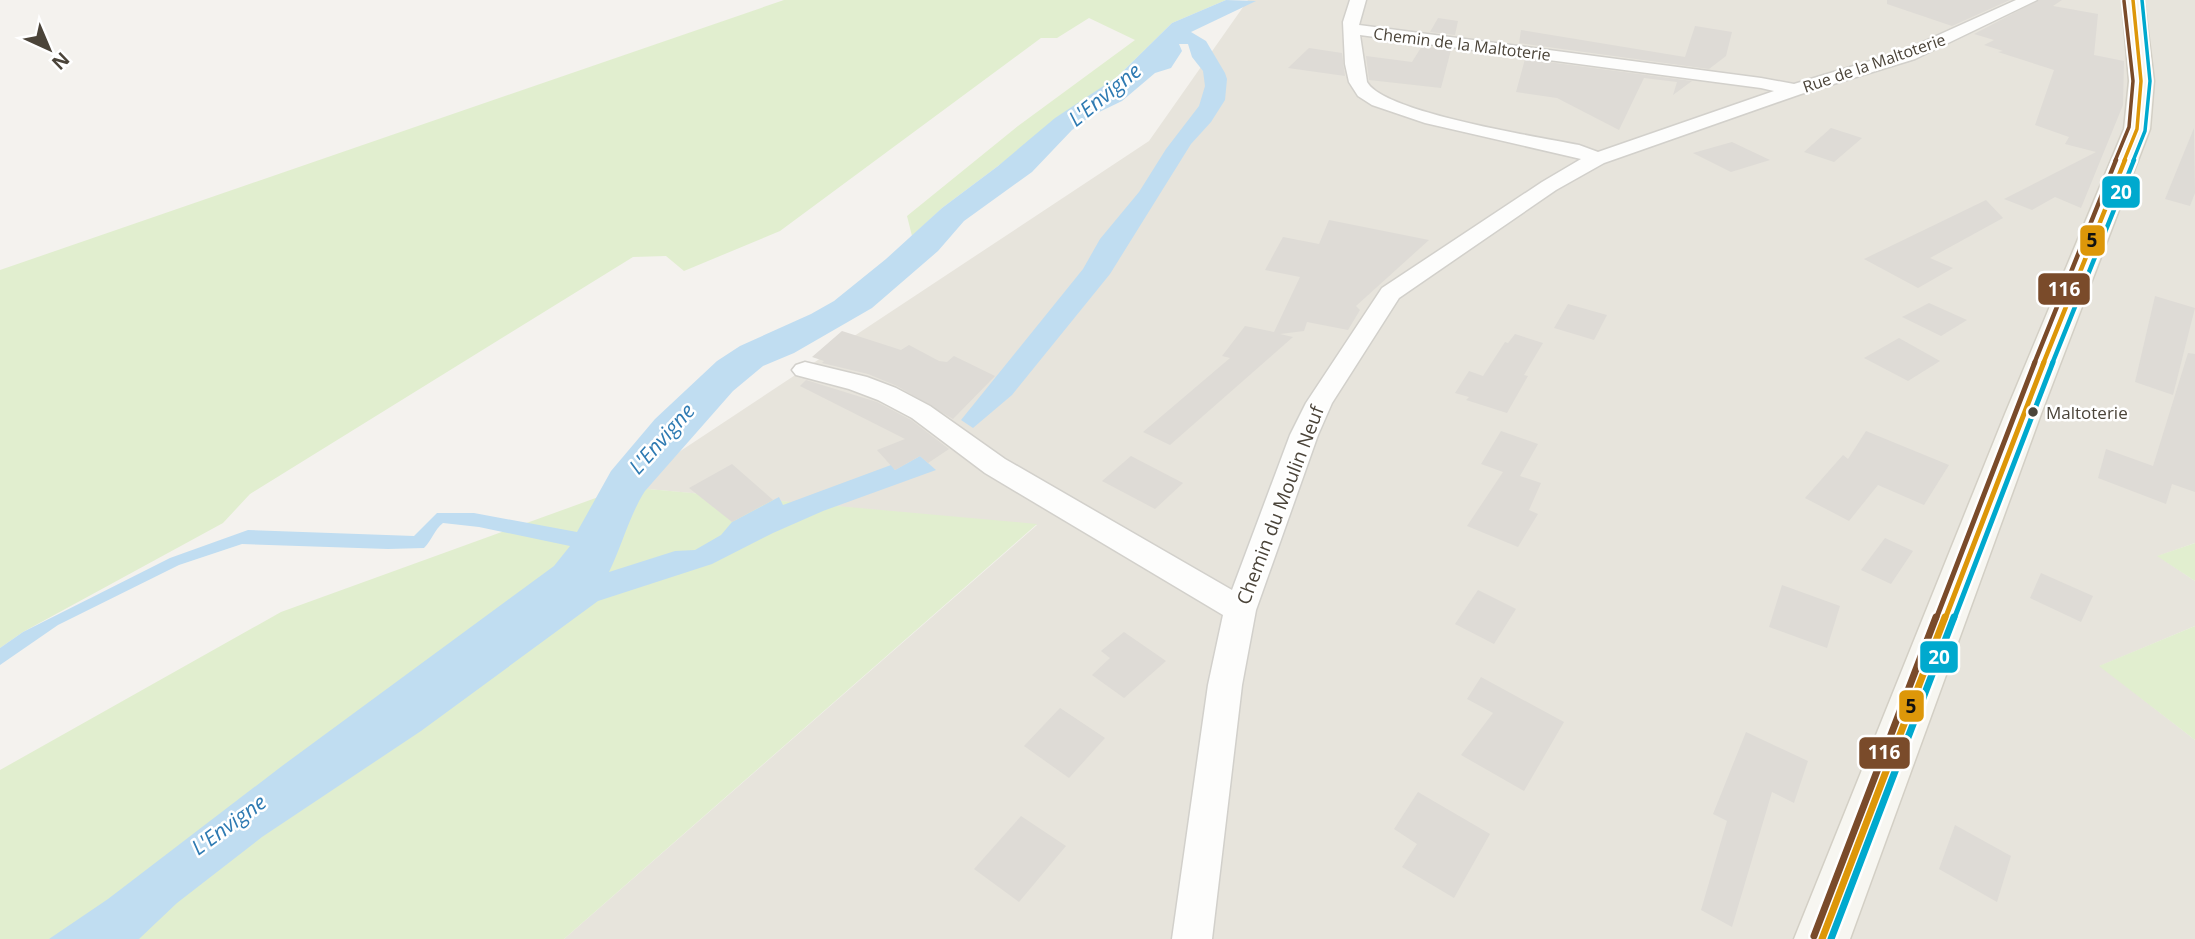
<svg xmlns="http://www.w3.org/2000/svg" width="2195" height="939" viewBox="0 0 2195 939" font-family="'Open Sans',sans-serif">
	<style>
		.residential { fill: #e7e4dc }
		.green { fill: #e1eecf }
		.water { fill: #c0ddf1 }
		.building { fill: #dedbd6 }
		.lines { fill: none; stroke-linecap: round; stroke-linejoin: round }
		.minor-casing { stroke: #d2d0cb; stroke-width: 3 }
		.secondary-casing { stroke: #d3cfc5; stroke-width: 3 }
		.minor { fill: #fdfdfc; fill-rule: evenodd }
		.secondary { fill: #f7f6f1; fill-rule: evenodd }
		.bus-1-far3-casing { stroke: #fff; stroke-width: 7 }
		.bus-1-far2-casing { stroke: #fff; stroke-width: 9 }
		.bus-1-far1-casing { stroke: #fff; stroke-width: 10 }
		.bus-1-casing { stroke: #fff; stroke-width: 12 }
		.bus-2-far3-casing { stroke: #fff; stroke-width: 7 }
		.bus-2-far2-casing { stroke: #fff; stroke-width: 9 }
		.bus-2-far1-casing { stroke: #fff; stroke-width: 10 }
		.bus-2-casing { stroke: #fff; stroke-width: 12 }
		.bus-3-far3-casing { stroke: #fff; stroke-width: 7 }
		.bus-3-far2-casing { stroke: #fff; stroke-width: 9 }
		.bus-3-far1-casing { stroke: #fff; stroke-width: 10 }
		.bus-3-casing { stroke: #fff; stroke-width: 12 }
		.bus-1-far3 { stroke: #dd9709; stroke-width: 3.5 }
		.bus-1-far2 { stroke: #dd9709; stroke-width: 4.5 }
		.bus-1-far1 { stroke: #dd9709; stroke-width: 5 }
		.bus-1 { stroke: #dd9709; stroke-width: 7 }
		.bus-2-far3 { stroke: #00a9ce; stroke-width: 3.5 }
		.bus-2-far2 { stroke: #00a9ce; stroke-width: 4.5 }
		.bus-2-far1 { stroke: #00a9ce; stroke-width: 5 }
		.bus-2 { stroke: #00a9ce; stroke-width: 7 }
		.bus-3-far3 { stroke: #7a4b2a; stroke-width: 3.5 }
		.bus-3-far2 { stroke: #7a4b2a; stroke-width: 4.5 }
		.bus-3-far1 { stroke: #7a4b2a; stroke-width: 5 }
		.bus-3 { stroke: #7a4b2a; stroke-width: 7 }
		.bus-dot { fill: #4b4439; stroke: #fff; stroke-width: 2.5 }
		.labels { text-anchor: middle; stroke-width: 5; stroke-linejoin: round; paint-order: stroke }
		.far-street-label { font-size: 16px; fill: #4b4439; stroke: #fff }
		.bus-label { font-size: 17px; fill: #4b4439; stroke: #fff; text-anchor: start }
		.street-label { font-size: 19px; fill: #4b4439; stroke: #fff }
		.water-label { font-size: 21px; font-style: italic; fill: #2e7ab2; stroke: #fff }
		.line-badge { stroke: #fff; stroke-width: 2.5 }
		.badge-label { font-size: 19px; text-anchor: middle; font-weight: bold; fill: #fff }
		.pale-badge-label { font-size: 19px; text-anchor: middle; font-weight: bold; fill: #111 }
	</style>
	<rect width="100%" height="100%" fill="#f4f2ee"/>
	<polygon class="residential" points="1248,0 2195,0 2195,543 2158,556 2195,581 2195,626 2100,666 2195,740 2195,939 564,939 1037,525 626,487 1149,141"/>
	<g class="green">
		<polygon points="784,0 1226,0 1172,23 1117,77 942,208 912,236 907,216 1018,126 1135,40 1089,18 1057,38 1041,38 780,231 684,271 666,256 633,257 250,494 223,523 23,632 0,648 0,270"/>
		<polygon points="626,487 1037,524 564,939 0,939 0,770 281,612"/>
		<polygon points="2195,543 2195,581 2157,556"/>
		<polygon points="2195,626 2195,740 2099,666"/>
	</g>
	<path class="water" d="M1226,0L1256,1L1191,32L1206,41L1225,73L1227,79L1225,100L1211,122L1191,144L1110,274L1012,395L973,428L961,420L1083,269L1100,239L1139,192L1166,149L1199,106L1205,86L1203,71L1192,57L1188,44H1179L1182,51L1171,68L1155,73L1122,101L1091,116L1072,130L1032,172L964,221L938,251L872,308L794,353L763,366L733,391L645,491C629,516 622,546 609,572L675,551L695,550L721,535L732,522L779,497L783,505L891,465L895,470L920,456L936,470L823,511L773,533L712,564L598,601L421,731L262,837L177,903L139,939H49L108,899L282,766L554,566L570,546L479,527L443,523C434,530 432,540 424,548L388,549L242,544L179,565L58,625L0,665V648L23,632L170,558L248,530L414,536L437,513H474L577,532L611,471L655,419L717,361L740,346L811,314L834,301L886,259L942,208L998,166L1055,118L1117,77L1172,23Z"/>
	<g class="building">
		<polygon points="1887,0 2010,0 1952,26 1887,4"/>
		<polygon points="2039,0 2062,0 2053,6 2098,14 2094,55 2124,61 2123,105 2081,208 2055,197 2032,210 2004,199 2096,152 2065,144 2069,137 2035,125 2054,70 1998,52 2003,51 1984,45 1994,40 1974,34"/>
		<polygon points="1438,18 1458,21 1455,35 1430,32"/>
		<polygon points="1695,26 1732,32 1726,56 1709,69 1519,43 1521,30 1685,57"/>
		<polygon points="1422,46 1451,50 1441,88 1369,80 1366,56 1412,62"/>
		<polygon points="1309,48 1342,53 1345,76 1288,68"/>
		<polygon points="1525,59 1692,81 1673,95 1677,82 1644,78 1619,130 1557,98 1516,92"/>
		<polygon points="1831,128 1862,138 1834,162 1804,152"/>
		<polygon points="2194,128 2195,193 2190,206 2165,199"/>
		<polygon points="1732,142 1770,160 1731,172 1693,153"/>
		<polygon points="1986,200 2003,218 1930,258 1953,268 1918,288 1864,259"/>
		<polygon points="1329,220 1429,240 1356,306 1360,310 1348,330 1307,322 1304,331 1280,334 1293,337 1170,445 1143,432 1230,358 1222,356 1245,326 1274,332 1300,277 1265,270 1283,237 1319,244"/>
		<polygon points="2155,296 2195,308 2173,395 2135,382"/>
		<polygon points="1929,303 1967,320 1941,336 1902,317"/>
		<polygon points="1568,304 1607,315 1594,340 1554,328"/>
		<polygon points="842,331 901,350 909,345 939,361 947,362 954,356 995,376 953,419 897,386 868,374 822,363 824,361 812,357"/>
		<polygon points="1515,334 1543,343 1524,375 1528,376 1507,413 1466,400 1469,397 1455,393 1469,371 1483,376 1505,342 1508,343"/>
		<polygon points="1899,338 1940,361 1908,381 1864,358"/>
		<polygon points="2188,353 2195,354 2195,492 2172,484 2166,504 2098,478 2106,449 2153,466"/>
		<polygon points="806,380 877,402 911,420 949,449 928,463 920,456 895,470 877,450 905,439 800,386"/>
		<polygon points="1501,431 1538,444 1520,476 1541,483 1529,510 1538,514 1518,547 1467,526 1503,472 1481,464"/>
		<polygon points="1866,431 1949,465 1924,505 1878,485 1849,521 1805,498 1843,455 1848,459"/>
		<polygon points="1131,456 1183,483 1155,509 1102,481"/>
		<polygon points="732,464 773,500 732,522 689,488"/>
		<polygon points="1885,538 1913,551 1891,584 1861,570"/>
		<polygon points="2041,573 2093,596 2081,622 2030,598"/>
		<polygon points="1782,585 1840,606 1827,648 1769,627"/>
		<polygon points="1478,590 1516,609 1494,644 1455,624"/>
		<polygon points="1124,632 1166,661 1124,698 1092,675 1110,658 1101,651"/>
		<polygon points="1481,677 1564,722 1524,791 1461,755 1493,713 1467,699"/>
		<polygon points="1060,708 1105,738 1069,778 1024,746"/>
		<polygon points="1746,732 1808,761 1794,803 1772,792 1732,927 1701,910 1727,821 1713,814"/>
		<polygon points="1418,792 1490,834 1454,898 1402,867 1417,844 1394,829"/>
		<polygon points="1021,816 1066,846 1019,902 974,869"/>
		<polygon points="1955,825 2011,856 1997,902 1939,869"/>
	</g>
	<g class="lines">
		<g class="minor-casing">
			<path id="minor" d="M1350,0H1366L1359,25L1761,78L1794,84L1903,51L2016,0H2037L1915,59L1801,94L1604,163L1556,190L1399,298L1332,403L1318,435L1256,610L1242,685L1212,939H1172L1208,685L1223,615L985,473L912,418L878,400L849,389L796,375L792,370L796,365L805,362L867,377L896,388L930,406L1005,459L1232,590L1290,435L1306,403L1382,288L1542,182L1581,159L1425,123L1372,105L1358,96L1349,82L1345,64L1343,22ZM1360,35L1761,88L1774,91L1598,152L1579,145C1540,137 1384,113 1367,82Z"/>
		</g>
		<g class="secondary-casing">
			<polygon id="secondary" points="2122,0 2144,0 2154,81 2150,129 2041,414 1850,939 1794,939 2005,414 2124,129 2129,81"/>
		</g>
		<use href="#minor" class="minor"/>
		<use href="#secondary" class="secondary"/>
		<g class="bus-1-far3-casing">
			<polyline id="bus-1-far3" points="2124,161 2137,129 2141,81 2133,0"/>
		</g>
		<g class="bus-1-far2-casing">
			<polyline id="bus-1-far2" points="2043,364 2125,160"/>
		</g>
		<g class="bus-1-far1-casing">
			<polyline id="bus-1-far1" points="1945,619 2044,362"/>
		</g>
		<g class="bus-1-casing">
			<polyline id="bus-1" points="1822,939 1945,617"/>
		</g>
		<g class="bus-2-far3-casing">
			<polyline id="bus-2-far3" points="2133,161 2145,131 2150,81 2142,0"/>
		</g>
		<g class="bus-2-far2-casing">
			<polyline id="bus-2-far2" points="2052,364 2134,160"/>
		</g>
		<g class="bus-2-far1-casing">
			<polyline id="bus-2-far1" points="1954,619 2053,362"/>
		</g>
		<g class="bus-2-casing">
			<polyline id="bus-2" points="1831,939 1954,617"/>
		</g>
		<g class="bus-3-far3-casing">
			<polyline id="bus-3-far3" points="2115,161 2129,127 2133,81 2124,1"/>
		</g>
		<g class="bus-3-far2-casing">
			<polyline id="bus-3-far2" points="2034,364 2116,160"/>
		</g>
		<g class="bus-3-far1-casing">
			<polyline id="bus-3-far1" points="1936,619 2035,362"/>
		</g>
		<g class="bus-3-casing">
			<polyline id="bus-3" points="1814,936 1936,617"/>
		</g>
		<use href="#bus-1-far3" class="bus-1-far3"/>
		<use href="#bus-1-far2" class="bus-1-far2"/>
		<use href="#bus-1-far1" class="bus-1-far1"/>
		<use href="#bus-1" class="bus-1"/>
		<use href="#bus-2-far3" class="bus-2-far3"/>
		<use href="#bus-2-far2" class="bus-2-far2"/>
		<use href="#bus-2-far1" class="bus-2-far1"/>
		<use href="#bus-2" class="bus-2"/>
		<use href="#bus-3-far3" class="bus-3-far3"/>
		<use href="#bus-3-far2" class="bus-3-far2"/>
		<use href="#bus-3-far1" class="bus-3-far1"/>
		<use href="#bus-3" class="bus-3"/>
	</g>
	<circle class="bus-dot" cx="2033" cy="412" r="6"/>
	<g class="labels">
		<g class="far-street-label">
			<text transform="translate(1462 44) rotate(7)" y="6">Chemin de la Maltoterie</text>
			<text transform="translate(1874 63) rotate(-19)" y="6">Rue de la Maltoterie</text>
		</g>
		<g class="bus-label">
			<text x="2046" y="419">Maltoterie</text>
		</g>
		<g class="street-label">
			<text transform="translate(1280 505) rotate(-69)" y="7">Chemin du Moulin Neuf</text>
		</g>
		<g class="water-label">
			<text transform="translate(1105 95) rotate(-39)" y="7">L'Envigne</text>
			<text transform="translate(662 439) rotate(-48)" y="7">L'Envigne</text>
			<text transform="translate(229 825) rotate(-36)" y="7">L'Envigne</text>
		</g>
	</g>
	<g class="line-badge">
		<rect x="2101" y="175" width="40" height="34" rx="7" fill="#00a9ce"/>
		<rect x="2079" y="224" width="27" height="33" rx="7" fill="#dd9709"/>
		<rect x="2037" y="272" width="54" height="34" rx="7" fill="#7a4b2a"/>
		<rect x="1919" y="640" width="40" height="34" rx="7" fill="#00a9ce"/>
		<rect x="1898" y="689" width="27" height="34" rx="7" fill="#dd9709"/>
		<rect x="1858" y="736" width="53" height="34" rx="7" fill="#7a4b2a"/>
	</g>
	<g class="badge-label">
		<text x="2121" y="199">20</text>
		<text x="2064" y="296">116</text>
		<text x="1939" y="664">20</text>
		<text x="1884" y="759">116</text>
	</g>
	<g class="pale-badge-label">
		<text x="2092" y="247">5</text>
		<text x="1911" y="713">5</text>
	</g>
	<g transform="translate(49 49) rotate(136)" stroke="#ffffff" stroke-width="5" paint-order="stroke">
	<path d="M0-5L12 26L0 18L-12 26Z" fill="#4b4439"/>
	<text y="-10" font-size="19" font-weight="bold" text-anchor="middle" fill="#4b4439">N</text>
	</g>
</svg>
